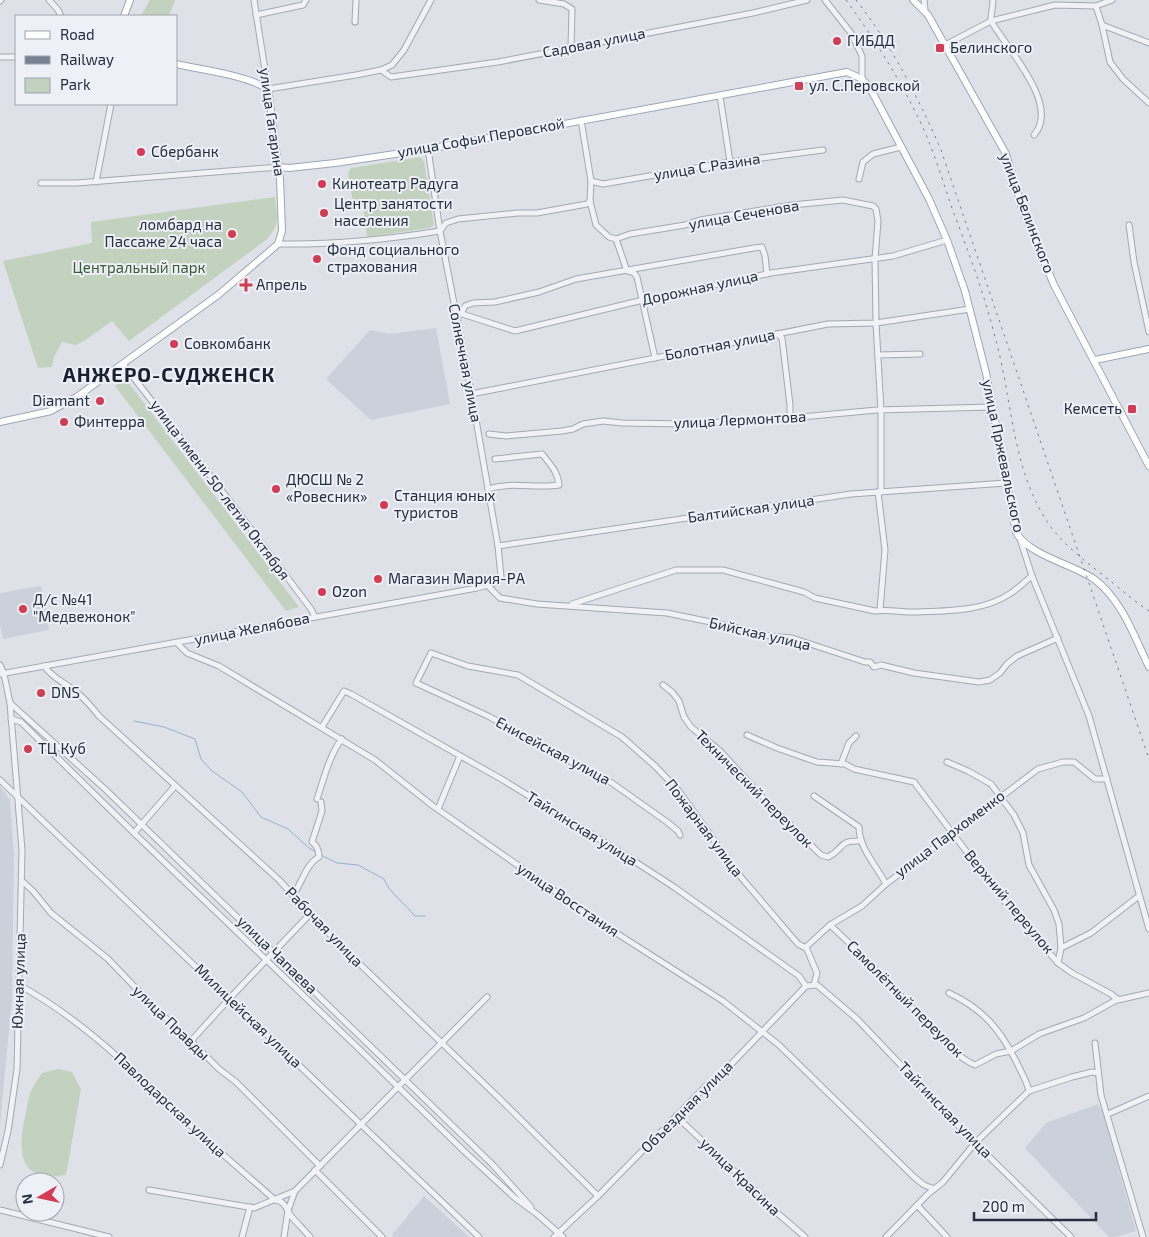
<svg xmlns="http://www.w3.org/2000/svg" width="1149" height="1237" viewBox="0 0 1149 1237" font-family="'Exo 2',sans-serif">
	<style>
		.built { fill: #cbd1da }
		.green { fill: #c3d2be }
		.lines { fill: none; stroke-linecap: round; stroke-linejoin: round }
		.stream { stroke: #97afca; stroke-width: 1 }
		.minor-casing { stroke: #a3a9b2; stroke-width: 7 }
		.major-casing { stroke: #9ca6b4; stroke-width: 8 }
		.minor { stroke: #f0f2f6; stroke-width: 5 }
		.major { stroke: #fff; stroke-width: 6 }
		.rail { stroke: #768192; stroke-width: 1; stroke-dasharray: 2.5 5; stroke-linecap: butt }
		.poi-dot { fill: #d33c52; stroke: #edf0f6; stroke-width: 2 }
		.labels { text-anchor: middle; stroke-width: 4; stroke-linejoin: round; paint-order: stroke }
		.poi-label { font-size: 15px; fill: #262f3f; stroke: #edf0f6; text-anchor: start }
		.street-label { font-size: 15px; fill: #262f3f; stroke: #edf0f6 }
		.park-label { font-size: 15px; fill: #3a5b33; stroke: #edf0f6 }
		.district-label { font-size: 20px; font-weight: bold; letter-spacing: 1px; fill: #192030; stroke: #edf0f6 }
	</style>
	<rect width="100%" height="100%" fill="#dee2e8"/>
	<g class="built">
		<polygon points="436,328 450,404 371,420 326,379 370,330 390,334"/>
		<polygon points="41,586 49,630 3,639 0,625 0,593"/>
		<polygon points="0,786 10,800 14,855 12,998 0,1125"/>
		<polygon points="1098,1104 1103,1113 1136,1231 1115,1237 1109,1237 1025,1148 1046,1123"/>
		<polygon points="424,1196 469,1237 394,1237 392,1235"/>
	</g>
	<g class="green">
		<polygon points="150,0 175,0 169,16 141,16"/>
		<polygon points="420,157 424,161 434,224 430,228 367,237 363,205 353,202 348,173 351,168"/>
		<path d="M275,197C277,218 281,224 266,240L129,341L112,321L84,341L76,345L62,342L54,357L52,367L38,368L3,261L92,243L91,222Z"/>
		<polygon points="125,378 299,607 286,611 115,386"/>
		<path d="M58,1069L72,1072L81,1089L67,1170L65,1175C18,1183 18,1151 25,1116C27,1108 28,1100 30,1093C33,1086 38,1079 42,1073Z"/>
	</g>
	<g class="lines">
		<g class="stream">
			<polyline points="134,721 164,727 195,739 201,759 212,771 242,792 261,817 288,829 309,848 316,852"/>
			<path d="M321,855L337,863L358,865L384,879C388,891 406,905 415,916H425"/>
		</g>
		<g class="minor-casing">
			<g id="minor">
				<polyline points="49,0 58,10 61,16"/>
				<polyline points="254,0 268,89 356,75 381,70 392,65 404,50 431,0"/>
				<polyline points="539,0 564,4 572,9 571,48"/>
				<polyline points="825,0 851,33 862,56 862,79"/>
				<polyline points="924,0 925,10"/>
				<path d="M993,0C993,6 991,13 991,19C992,25 998,31 1001,36C1017,60 1058,108 1034,135"/>
				<polyline points="0,1 1,0"/>
				<polyline points="1096,6 1102,25 1110,62 1123,79 1149,103"/>
				<polyline points="256,15 303,5 306,0"/>
				<polyline points="355,22 356,0"/>
				<polyline points="1102,25 1149,43"/>
				<polyline points="945,45 991,21 1055,5 1096,6 1112,0"/>
				<polyline points="0,57 16,57"/>
				<polyline points="381,70 391,77 498,62 753,13 807,0"/>
				<polyline points="720,96 730,162"/>
				<polyline points="581,120 591,181 590,201 596,225 609,237 616,239 627,271"/>
				<polyline points="859,179 863,162 873,154 901,147"/>
				<polyline points="591,181 603,184 730,162 823,150"/>
				<polyline points="96,182 111,104"/>
				<polyline points="41,183 77,183 279,167"/>
				<polyline points="1129,225 1134,262 1149,332"/>
				<polyline points="616,239 630,234 685,225 700,220 792,205 843,200 873,206 876,209 878,221 875,259 876,323 881,411 881,492"/>
				<path d="M278,244C334,245 384,240 440,231L446,223L458,219L518,213H537L587,204L590,201"/>
				<polyline points="628,271 634,273 637,277 655,358"/>
				<polyline points="456,312 515,331 643,300 771,273 893,256 947,240"/>
				<polyline points="461,314 465,306 473,303 495,302 539,292 576,279 754,248 762,247 765,256 767,274"/>
				<polyline points="777,334 782,338 790,405 790,418"/>
				<polyline points="878,355 920,354"/>
				<polyline points="123,364 232,504 311,609 315,617"/>
				<polyline points="471,394 828,324 876,323 970,309"/>
				<polyline points="489,434 506,436 562,431 573,429 583,424 603,421 622,423 689,424 790,418 877,410 992,407"/>
				<path d="M488,489C512,481 535,489 559,485C558,472 550,464 542,454L495,459"/>
				<polyline points="878,492 885,550 880,610"/>
				<polyline points="1020,539 1032,576 1089,716 1149,929"/>
				<polyline points="498,546 851,494 1006,483"/>
				<polyline points="487,585 500,598 537,604 667,613 725,625 770,636 792,638 865,662 870,662 874,667 881,665 914,673 979,682 990,680 1000,673 1007,664 1017,656 1058,638"/>
				<path d="M572,604L676,570H723L804,592L815,598L875,611C888,609 900,612 913,612C945,611 984,612 1011,593C1019,588 1025,581 1032,576"/>
				<polyline points="177,643 187,653 219,666 375,760 433,806 599,922 723,1001 779,1045 914,1177 924,1185 934,1189"/>
				<polyline points="0,665 4,674 10,703 22,850 17,1069 8,1131 0,1165"/>
				<path d="M44,666C54,679 59,679 71,688C82,695 91,706 99,716L278,879L340,945L500,1099L598,1196"/>
				<polyline points="0,674 477,588 495,583 501,577 498,546 471,391 440,231 428,149"/>
				<path d="M663,685L672,692L679,701L684,717L691,727L720,751L769,804L821,855L828,857C845,849 837,840 861,841"/>
				<polyline points="10,703 106,790 493,1165 531,1207"/>
				<polyline points="11,719 21,722 134,833 355,1045 465,1152 515,1198 538,1215 563,1237"/>
				<polyline points="322,727 344,691 351,694 503,780 614,848 674,887 768,954 799,976 806,986"/>
				<polyline points="747,735 777,748 817,762 845,764 854,769 914,782 1000,896 1058,963 1072,973 1111,994 1118,1000 1149,993"/>
				<polyline points="947,762 968,771 991,784 1014,815 1023,833 1029,865 1054,910 1059,924 1061,948 1058,963"/>
				<polyline points="841,764 849,743 856,736"/>
				<polyline points="0,780 479,1237"/>
				<path d="M814,796L859,827C859,848 876,865 886,884"/>
				<path d="M317,799C323,781 330,753 342,739"/>
				<polyline points="438,809 460,756"/>
				<polyline points="134,833 175,786"/>
				<polyline points="680,835 678,831 667,822 612,783 539,745 490,717 416,683 431,653 468,666 518,675 622,737 655,766 678,790 740,876 798,944 806,948"/>
				<polyline points="22,881 33,891 51,913 108,959 156,1009 191,1041 219,1069 236,1082 320,1166"/>
				<path d="M293,895C302,883 306,864 319,857C319,851 318,846 312,842L322,811L321,802"/>
				<path d="M830,925C862,954 891,985 920,1016C936,1032 954,1056 975,1065L996,1054L1011,1051L1039,1034L1084,1018L1118,999"/>
				<polyline points="1061,948 1091,933 1139,896"/>
				<path d="M19,985C85,1021 135,1073 189,1124C217,1150 247,1175 275,1200C285,1201 286,1209 291,1216C297,1223 304,1230 310,1237"/>
				<polyline points="814,985 817,973 806,947 830,925 862,906 886,884 1038,769 1063,762 1074,762 1095,779 1107,779"/>
				<path d="M949,993C983,1009 1000,1029 1017,1063C1021,1072 1027,1081 1029,1091"/>
				<polyline points="191,1041 230,998 310,914"/>
				<polyline points="1095,1043 1101,1095 1143,1237"/>
				<polyline points="1108,1114 1149,1096"/>
				<polyline points="676,1116 764,1199 768,1205 805,1237"/>
				<polyline points="315,1170 382,1237"/>
				<polyline points="149,1190 254,1208 295,1191 487,997"/>
				<polyline points="917,1205 947,1237"/>
				<polyline points="0,1210 109,1237"/>
				<polyline points="242,1237 250,1207"/>
				<polyline points="284,1237 288,1210 295,1191"/>
				<polyline points="554,1237 598,1196 706,1086 714,1082 806,986 817,985 857,1019 975,1143 1071,1237"/>
				<polyline points="886,1237 928,1194 943,1182 975,1143 1029,1091 1072,1077 1092,1072 1098,1073"/>
			</g>
		</g>
		<g class="major-casing">
			<g id="major">
				<polyline points="913,0 928,15 1006,154 1023,211 1054,285 1149,466"/>
				<polyline points="124,16 130,0"/>
				<path d="M279,167L289,168L335,163L428,149L847,72L862,79L869,86L929,199L947,240L965,291L986,373L1016,532C1028,555 1072,564 1094,579C1122,600 1134,636 1149,667"/>
				<polyline points="1095,360 1149,349"/>
				<path d="M0,422L51,411L78,396L218,295L278,244L282,231L280,179L268,89C246,75 203,70 176,64"/>
			</g>
		</g>
		<use href="#minor" class="minor"/>
		<use href="#major" class="major"/>
		<g class="rail">
			<path d="M846,0C876,41 903,84 924,130C935,155 943,182 952,208C968,251 984,293 995,337C1012,397 1011,460 1043,515C1059,543 1089,564 1113,583C1125,593 1137,603 1149,611"/>
			<path d="M856,0C892,46 918,97 941,150L1149,759"/>
		</g>
	</g>
	<g class="poi-dot">
		<circle cx="837" cy="41" r="5"/>
		<rect x="935" y="43" width="10" height="10" rx="2.5"/>
		<rect x="794" y="81" width="10" height="10" rx="2.5"/>
		<circle cx="141" cy="152" r="5"/>
		<circle cx="322" cy="184" r="5"/>
		<circle cx="324" cy="213" r="5"/>
		<circle cx="232" cy="234" r="5"/>
		<circle cx="317" cy="259" r="5"/>
		<path d="M243.5 277.5h5v5h5v5h-5v5h-5v-5h-5v-5h5z"/>
		<circle cx="174" cy="344" r="5"/>
		<circle cx="100" cy="401" r="5"/>
		<rect x="1127" y="404" width="10" height="10" rx="2.5"/>
		<circle cx="64" cy="422" r="5"/>
		<circle cx="276" cy="489" r="5"/>
		<circle cx="384" cy="505" r="5"/>
		<circle cx="378" cy="579" r="5"/>
		<circle cx="322" cy="592" r="5"/>
		<circle cx="23" cy="609" r="5"/>
		<circle cx="41" cy="693" r="5"/>
		<circle cx="28" cy="749" r="5"/>
	</g>
	<g class="labels">
		<g class="poi-label">
			<text x="847" y="46">ГИБДД</text>
			<text x="950" y="53">Белинского</text>
			<text x="809" y="91">ул. С.Перовской</text>
			<text x="151" y="157">Сбербанк</text>
			<text x="332" y="189">Кинотеатр Радуга</text>
			<text x="334" y="209">Центр занятости<tspan x="334" dy="17">населения</tspan></text>
			<text x="222" y="230" text-anchor="end">ломбард на<tspan x="222" dy="17">Пассаже 24 часа</tspan></text>
			<text x="327" y="255">Фонд социального<tspan x="327" dy="17">страхования</tspan></text>
			<text x="256" y="290">Апрель</text>
			<text x="184" y="349">Совкомбанк</text>
			<text x="90" y="406" text-anchor="end">Diamant</text>
			<text x="1122" y="414" text-anchor="end">Кемсеть</text>
			<text x="74" y="427">Финтерра</text>
			<text x="286" y="485">ДЮСШ № 2<tspan x="286" dy="17">«Ровесник»</tspan></text>
			<text x="394" y="501">Станция юных<tspan x="394" dy="17">туристов</tspan></text>
			<text x="388" y="584">Магазин Мария-РА</text>
			<text x="332" y="597">Ozon</text>
			<text x="33" y="605">Д/с №41<tspan x="33" dy="17">"Медвежонок"</tspan></text>
			<text x="51" y="698">DNS</text>
			<text x="38" y="754">ТЦ Куб</text>
		</g>
		<g class="street-label">
			<text transform="translate(594 43) rotate(-11)" y="5">Садовая улица</text>
			<text transform="translate(272 122) rotate(82)" y="5">улица Гагарина</text>
			<text transform="translate(481 138) rotate(-10)" y="5">улица Софьи Перовской</text>
			<text transform="translate(707 167) rotate(-9)" y="5">улица С.Разина</text>
			<text transform="translate(1027 213) rotate(69)" y="5">улица Белинского</text>
			<text transform="translate(744 215) rotate(-10)" y="5">улица Сеченова</text>
			<text transform="translate(700 288) rotate(-12)" y="5">Дорожная улица</text>
			<text transform="translate(720 345) rotate(-11)" y="5">Болотная улица</text>
			<text transform="translate(465 363) rotate(79)" y="5">Солнечная улица</text>
			<text transform="translate(740 420) rotate(-3)" y="5">улица Лермонтова</text>
			<text transform="translate(1003 456) rotate(78)" y="5">улица Пржевальского</text>
			<text transform="translate(220 490) rotate(53)" y="5">улица имени 50-летия Октября</text>
			<text transform="translate(751 509) rotate(-8)" y="5">Балтийская улица</text>
			<text transform="translate(252 629) rotate(-11)" y="5">улица Желябова</text>
			<text transform="translate(760 634) rotate(13)" y="5">Бийская улица</text>
			<text transform="translate(553 751) rotate(28)" y="5">Енисейская улица</text>
			<text transform="translate(754 789) rotate(45)" y="5">Технический переулок</text>
			<text transform="translate(704 828) rotate(53)" y="5">Пожарная улица</text>
			<text transform="translate(582 829) rotate(32)" y="5">Тайгинская улица</text>
			<text transform="translate(950 834) rotate(-37)" y="5">улица Пархоменко</text>
			<text transform="translate(568 900) rotate(34)" y="5">улица Восстания</text>
			<text transform="translate(1009 902) rotate(50)" y="5">Верхний переулок</text>
			<text transform="translate(324 927) rotate(46)" y="5">Рабочая улица</text>
			<text transform="translate(277 955) rotate(44)" y="5">улица Чапаева</text>
			<text transform="translate(19 981) rotate(-88)" y="5">Южная улица</text>
			<text transform="translate(905 999) rotate(45)" y="5">Самолётный переулок</text>
			<text transform="translate(248 1016) rotate(44)" y="5">Милицейская улица</text>
			<text transform="translate(171 1023) rotate(44)" y="5">улица Правды</text>
			<text transform="translate(170 1105) rotate(43)" y="5">Павлодарская улица</text>
			<text transform="translate(687 1107) rotate(-45)" y="5">Объездная улица</text>
			<text transform="translate(945 1110) rotate(46)" y="5">Тайгинская улица</text>
			<text transform="translate(740 1177) rotate(44)" y="5">улица Красина</text>
		</g>
		<g class="park-label">
			<text x="139" y="273">Центральный парк</text>
		</g>
		<g class="district-label">
			<text x="169" y="382">АНЖЕРО-СУДЖЕНСК</text>
		</g>
	</g>
	<rect x="15" y="15" width="162" height="90" fill="#edf0f6" stroke="#9da3ad"/>
	<rect x="25" y="31" width="25" height="8" fill="#ffffff" stroke="#9da3ad"/>
	<text x="60" y="40" font-size="15" fill="#262f3f">Road</text>
	<rect x="25" y="56" width="25" height="8" fill="#768192" stroke="#9da3ad"/>
	<text x="60" y="65" font-size="15" fill="#262f3f">Railway</text>
	<rect x="25" y="78" width="25" height="15" fill="#c3d2be" stroke="#9da3ad"/>
	<text x="60" y="90" font-size="15" fill="#262f3f">Park</text>
	<g transform="translate(40 1197) rotate(261)"><circle r="24" fill="#edf0f6" stroke="#9da3ad"/>
	<path d="M0-4L9 19L0 12L-9 19Z" fill="#d33c52"/>
	<text y="-8" font-size="14" font-weight="bold" text-anchor="middle" fill="#262f3f">N</text>
	</g>
	<path d="M974 1212v8h122v-8" fill="none" stroke="#262f3f" stroke-width="2.5"/>
	<text x="982" y="1212" font-size="15" fill="#262f3f" stroke="#edf0f6" stroke-width="4" paint-order="stroke">200 m</text>
</svg>
